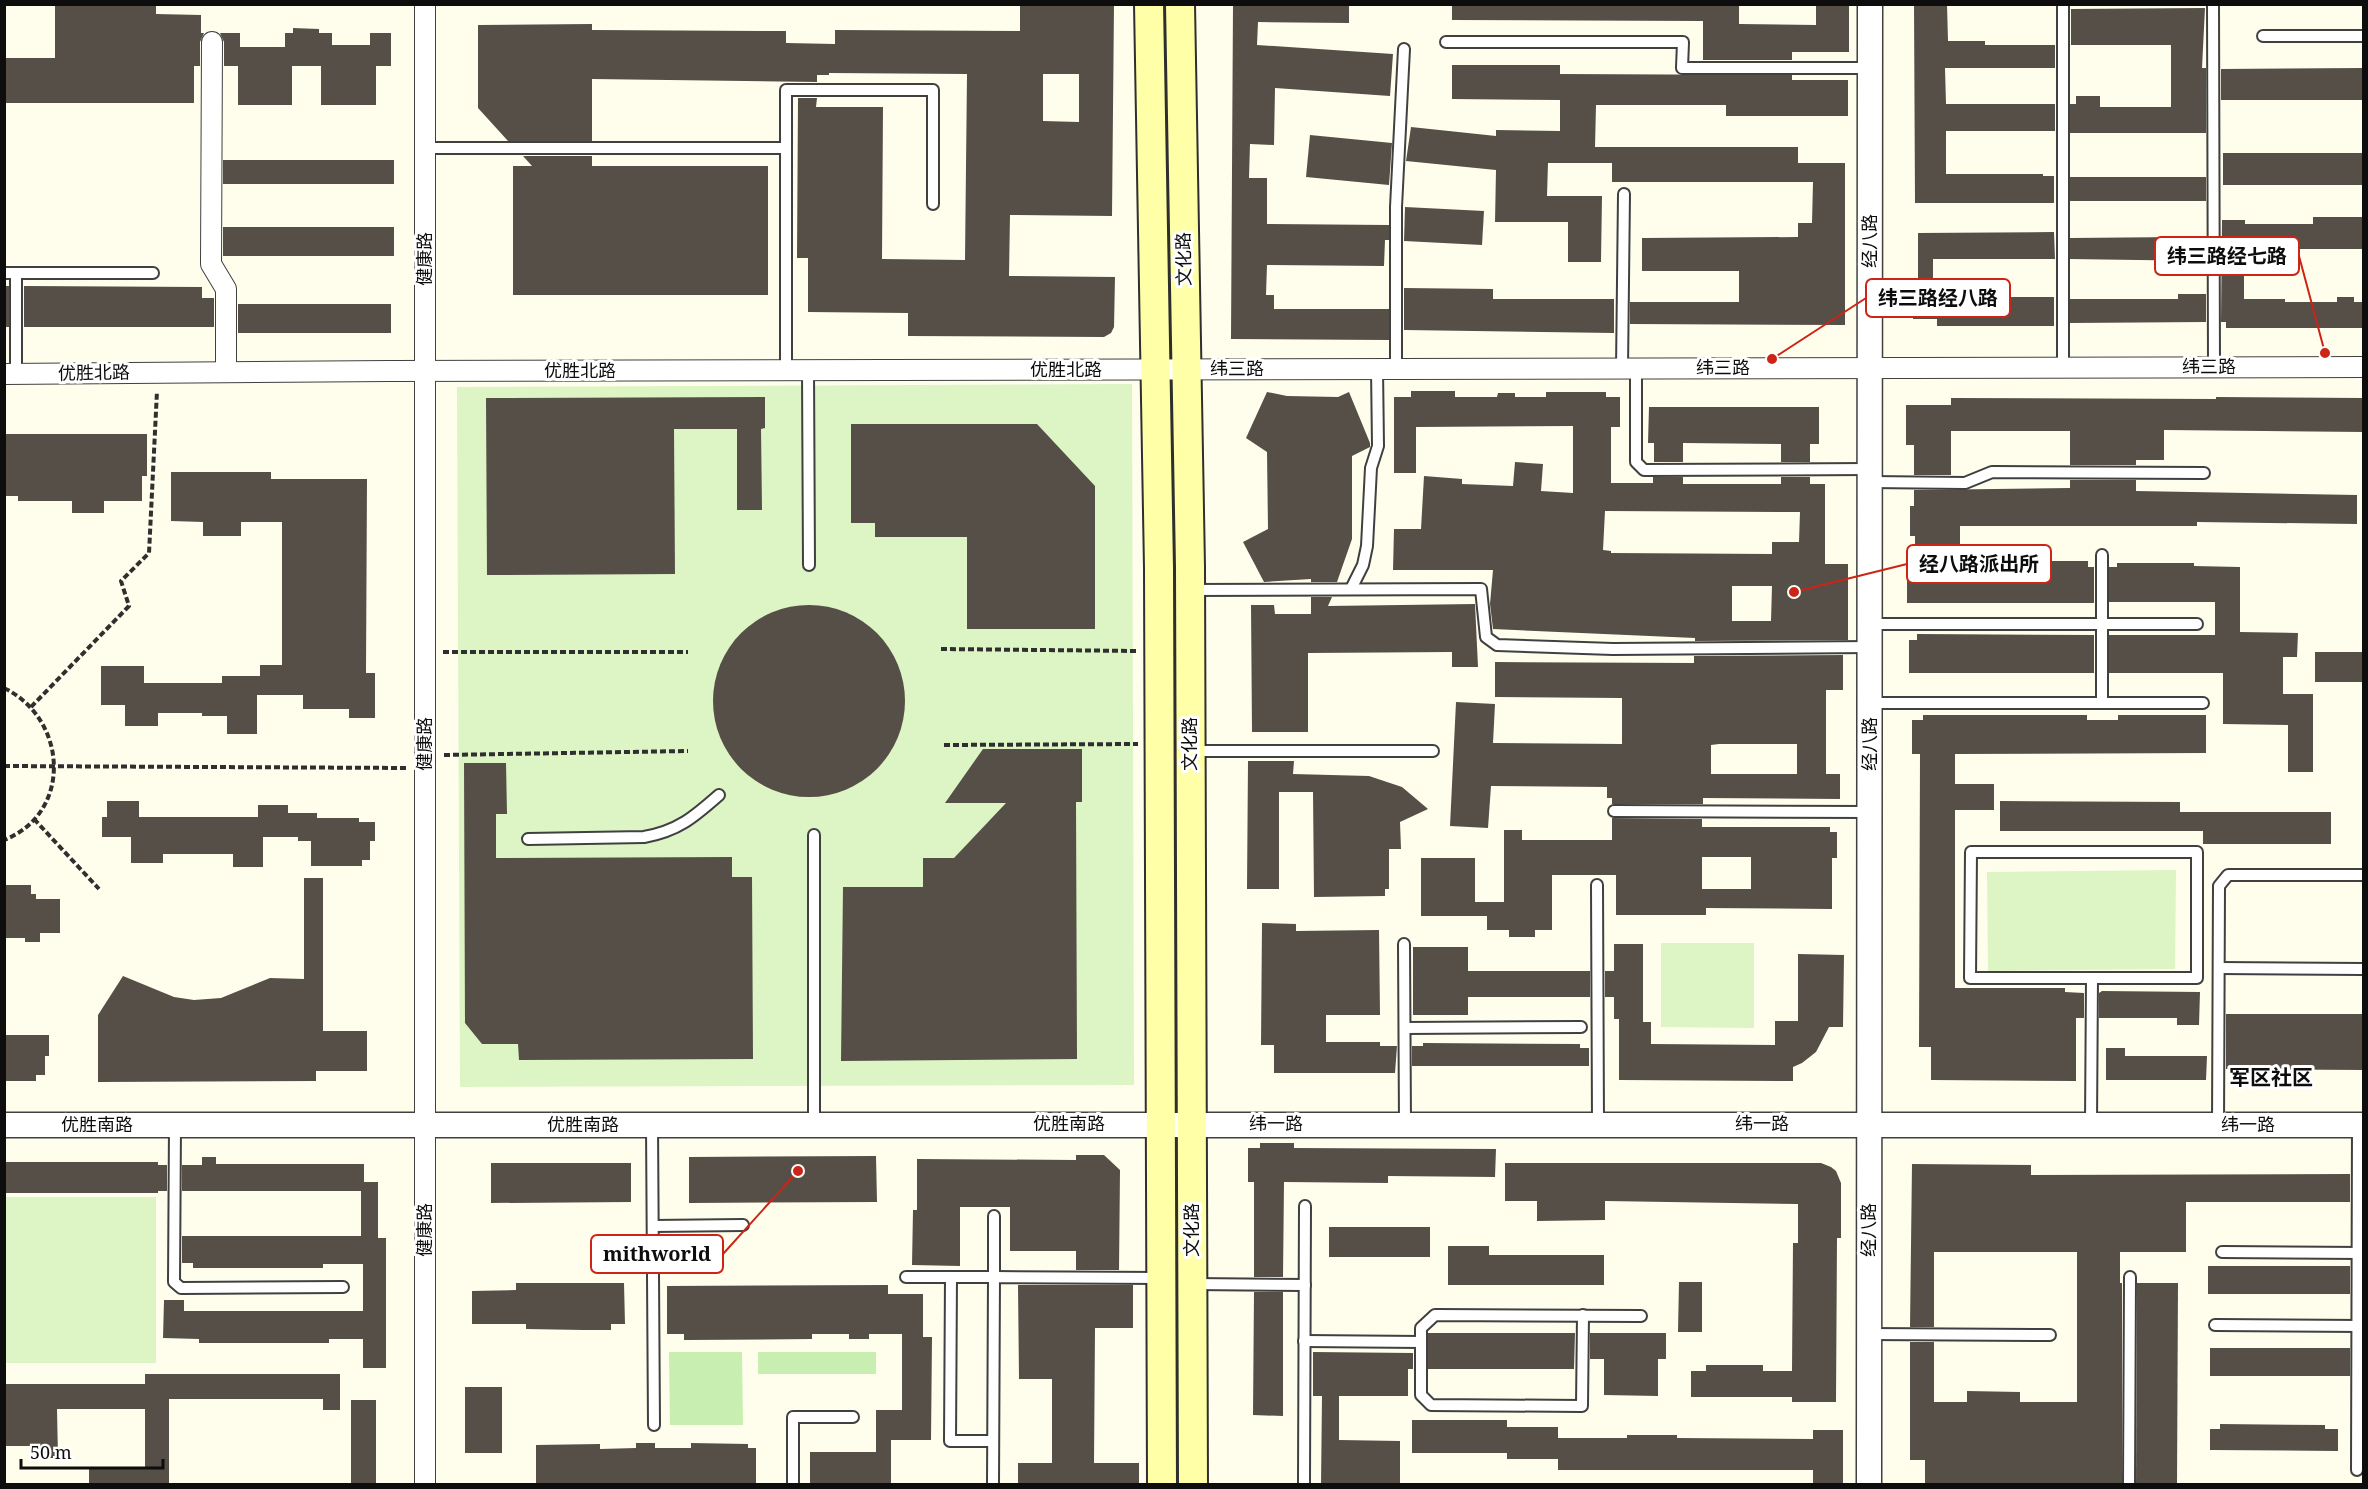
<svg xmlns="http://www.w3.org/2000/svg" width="2368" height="1489" viewBox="0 0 2368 1489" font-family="'Noto Serif','Noto Sans SC',serif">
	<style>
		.green { fill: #c9eeb1 }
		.pitch { fill: #ddf4c4 }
		.building { fill: #564f48; fill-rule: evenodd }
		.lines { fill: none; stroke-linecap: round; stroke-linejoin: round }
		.service-casing { stroke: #404040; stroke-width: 14 }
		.minor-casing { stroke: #404040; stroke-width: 22 }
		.tertiary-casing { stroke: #404040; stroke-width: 27 }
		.secondary-casing { stroke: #2f2f2f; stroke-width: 32 }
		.path { stroke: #2f2f2f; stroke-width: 4; stroke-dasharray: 6 3; stroke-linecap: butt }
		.service { stroke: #fff; stroke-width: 10 }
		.minor { stroke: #fff; stroke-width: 20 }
		.tertiary { stroke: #fff; stroke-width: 24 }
		.secondary { stroke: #feffa7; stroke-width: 28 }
		.labels { text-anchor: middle; stroke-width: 6; stroke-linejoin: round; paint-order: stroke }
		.street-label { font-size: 18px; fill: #0d0d0d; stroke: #fff }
		.quarter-label { font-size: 21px; font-weight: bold; fill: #0d0d0d; stroke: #fff }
		.leader { fill: none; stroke: #cc2416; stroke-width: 2 }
		.callout-dot { fill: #cc2416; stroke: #fff; stroke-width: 2 }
		.callout { fill: #fff; stroke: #cc2416; stroke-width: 2 }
		.callout-label { font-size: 20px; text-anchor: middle; font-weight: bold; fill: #0d0d0d }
	</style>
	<rect width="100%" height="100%" fill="#fffeec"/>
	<g class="green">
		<polygon points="669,1352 742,1352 743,1425 670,1425"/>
		<rect x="758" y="1352" width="118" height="22"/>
	</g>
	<g class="pitch">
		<polygon points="1132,384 1134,1085 460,1087 457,387"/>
		<polygon points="2176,870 2175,969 1988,971 1987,872"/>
		<polygon points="1661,943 1754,943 1754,1028 1661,1027"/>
		<polygon points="4,1197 156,1197 156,1363 5,1363"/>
	</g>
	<g class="building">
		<polygon points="55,4 156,4 156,14 201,15 201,33 204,33 200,42 200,66 194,66 194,103 4,103 4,58 55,58"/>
		<path d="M1020,4H1114L1112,216L1010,215L1009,276L1115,277L1114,327L1111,333L1104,337L908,336V313L808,312V258H797L798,98H817L816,107H883L882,259L965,260L967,74L829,73V75H817V82L592,79V141H508L478,108V25L592,24V30L786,31V43L835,44V30L1020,31ZM1043,74H1079V122L1043,121Z"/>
		<polygon points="1233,4 1349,4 1349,23 1258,22 1257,45 1393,54 1390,96 1275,88 1274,145 1250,144 1249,178 1267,178 1267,224 1389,225 1389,240 1385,240 1384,266 1267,265 1266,295 1274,295 1274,309 1389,309 1389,340 1231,339"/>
		<polygon points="1452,4 1739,4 1739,24 1816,25 1816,4 1849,4 1849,52 1792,52 1792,60 1703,60 1703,21 1452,20"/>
		<polygon points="1914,4 1947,4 1948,41 1985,41 1985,45 2055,45 2055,68 1945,68 1946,104 2055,104 2055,131 1946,131 1946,174 2043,174 2043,176 2054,176 2054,203 1915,203"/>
		<polygon points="2205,8 2202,68 2206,68 2206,133 2070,133 2070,104 2076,104 2076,96 2100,96 2100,107 2171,107 2171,45 2071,45 2071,9"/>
		<polygon points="293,28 319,29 319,33 332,33 332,45 370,45 370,33 391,33 391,66 376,66 376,105 321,105 321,66 292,66 292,105 238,105 238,66 224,66 224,42 220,33 240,33 240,47 285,47 285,33 293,33"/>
		<polygon points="1452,65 1560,65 1560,74 1792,75 1792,80 1848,80 1848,116 1726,116 1726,105 1596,105 1595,147 1798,147 1798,163 1845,163 1845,325 1630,324 1630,302 1739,302 1739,271 1642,271 1642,238 1798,237 1798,223 1812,223 1813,182 1612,182 1612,163 1548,163 1547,196 1602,196 1601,262 1568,262 1568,222 1495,222 1496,170 1406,161 1411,127 1496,136 1496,130 1560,131 1560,100 1452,99"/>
		<polygon points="2364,68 2364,100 2221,100 2221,69"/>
		<polygon points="1310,135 1392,143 1389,185 1306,177"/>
		<rect x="2223" y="153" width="141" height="32"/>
		<polygon points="523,156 592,156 592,166 768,166 768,295 513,295 513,166 532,166"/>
		<rect x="223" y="160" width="171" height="24"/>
		<rect x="2070" y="177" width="136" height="24"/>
		<polygon points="1405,207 1484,211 1482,245 1404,241"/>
		<polygon points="2313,217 2364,217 2364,249 2244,249 2244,299 2285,299 2285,302 2337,302 2337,297 2354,297 2354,302 2364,302 2364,328 2226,328 2226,322 2221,322 2222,220 2245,220 2245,224 2313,224"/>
		<rect x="223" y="227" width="171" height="29"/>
		<polygon points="2054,232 2055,259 1933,259 1933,293 2006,293 2006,297 2054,297 2054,326 1937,326 1937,319 1913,319 1913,287 1918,287 1918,233"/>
		<polygon points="2180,237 2206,237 2206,261 2070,259 2070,238"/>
		<rect x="4" y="286" width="5" height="41"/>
		<polygon points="24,286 202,287 202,298 214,298 214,327 24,327"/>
		<polygon points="1404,288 1493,289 1493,299 1614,299 1614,333 1404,330"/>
		<polygon points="2178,294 2206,294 2206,322 2070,323 2070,299 2178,299"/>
		<rect x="238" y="304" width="153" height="29"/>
		<path d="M1411,391H1455V397H1497L1498,393H1515V397H1546V392H1606V397H1620V427H1611V483H1653V477H1683V484H1781V477H1810V484H1825V564H1848V640L1695,641V638L1493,629L1490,604L1493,570H1393L1394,529H1421L1424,476L1462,479V484L1513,486L1515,462L1543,464L1541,491L1573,493V426L1416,427V473H1394V397H1411ZM1605,511L1800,512L1799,542H1772V554L1611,553V551L1603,550ZM1732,586H1772L1771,621H1732Z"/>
		<polygon points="1267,392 1287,396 1338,397 1349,392 1370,443 1370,447 1352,456 1352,539 1337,582 1311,582 1311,579 1264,582 1243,542 1268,529 1267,452 1246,438"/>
		<polygon points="765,397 765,428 761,429 762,510 737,510 737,429 674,429 675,574 487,575 486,398"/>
		<polygon points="2216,397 2364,398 2364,432 2164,430 2164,460 2136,460 2136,465 2070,465 2070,431 1951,431 1951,475 1914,475 1914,445 1906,445 1906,405 1951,405 1951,398 2216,399"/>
		<polygon points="1649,407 1819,407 1819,444 1810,444 1810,462 1781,462 1781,444 1683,443 1683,462 1654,462 1654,443 1648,443"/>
		<polygon points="851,424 1037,424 1095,486 1095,629 967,629 967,537 875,537 875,523 851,523"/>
		<polygon points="4,434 147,434 147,476 142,476 142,501 104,501 104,513 72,513 72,501 18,501 18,496 4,496"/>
		<polygon points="171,472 271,472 271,479 367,479 366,673 375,673 375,718 349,718 349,709 303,709 303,695 257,695 257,734 227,734 227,716 202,716 202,713 158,713 158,726 125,726 125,705 101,705 101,666 144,666 144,683 222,683 222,676 260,676 260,665 282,665 282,522 241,522 241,536 203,536 203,522 171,521"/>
		<polygon points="2070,480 2136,480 2136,491 2357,495 2357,524 2197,522 2197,526 1960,526 1960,561 2088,561 2088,567 2094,567 2094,603 1907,603 1907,567 1915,567 1915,536 1910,536 1910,506 1914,506 1914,490 2070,488"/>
		<polygon points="2117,563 2194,563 2194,566 2240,567 2240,632 2298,633 2297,657 2283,657 2283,694 2313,694 2313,772 2288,772 2288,725 2223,724 2223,673 2109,673 2109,635 2215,635 2215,602 2109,602 2109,567 2117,567"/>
		<polygon points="1311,597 1332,597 1328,606 1475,604 1478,667 1452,667 1452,652 1308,653 1308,732 1252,732 1251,605 1274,605 1275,614 1311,614"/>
		<circle cx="809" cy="701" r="96"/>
		<polygon points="1917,634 2094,635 2094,673 1909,673 1909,640 1917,640"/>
		<polygon points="2315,652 2364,652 2363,682 2315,682"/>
		<path d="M1843,655V690H1826V774H1840V799L1703,798V804H1612V798H1607V787L1491,786L1488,828L1450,826L1456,702L1495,704L1493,743L1622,744V698L1495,697V662L1694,663V656ZM1719,744H1797V774H1711V745Z"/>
		<polygon points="1923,715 2087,715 2087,720 2118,720 2118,715 2206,715 2206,753 1955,754 1955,784 1994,784 1994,810 1955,810 1955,988 2065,988 2065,992 2084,993 2084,1018 2076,1018 2076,1081 1931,1080 1931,1047 1919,1047 1920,754 1912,754 1912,720 1923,720"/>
		<polygon points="983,749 1082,749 1082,802 1076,802 1077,1059 841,1061 843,887 923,887 923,858 954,858 1006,803 945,803"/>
		<polygon points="1248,761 1294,761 1293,774 1369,776 1402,787 1428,809 1400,822 1401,849 1389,849 1389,889 1385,889 1385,896 1314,897 1313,792 1279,792 1279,889 1247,889"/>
		<polygon points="464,763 506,763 507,814 496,814 496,858 732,857 732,877 752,877 753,1059 519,1060 518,1044 482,1044 465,1023"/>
		<polygon points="107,801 139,801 139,817 258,817 258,805 288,805 288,813 317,813 317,818 359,818 359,822 375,822 375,841 370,841 370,860 362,860 362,866 311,866 311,841 298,841 298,837 263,837 263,867 233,867 233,854 163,854 163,863 131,863 131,837 102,837 102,817 107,817"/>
		<polygon points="2000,801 2180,802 2180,812 2331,812 2331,844 2203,844 2203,831 2000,831"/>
		<path d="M1612,818L1702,819V827H1830V832H1837V858H1832V909L1706,908V915H1616V875H1552V930H1535V937H1509V930H1487V916H1421V858H1475V902H1504V830H1522V840H1612ZM1702,857H1751V889H1702Z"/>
		<polygon points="304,878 323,878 323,1031 367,1031 367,1071 316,1071 316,1081 98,1082 98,1015 123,976 174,997 194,1000 221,998 270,978 304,979"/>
		<polygon points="4,885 31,885 31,894 36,894 36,899 60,899 60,933 40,933 40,942 25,942 25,938 4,938"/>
		<polygon points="1262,923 1296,924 1296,931 1379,930 1380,1015 1326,1015 1326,1042 1380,1042 1380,1046 1397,1046 1395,1073 1274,1073 1274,1045 1261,1045"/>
		<polygon points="1614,944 1643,944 1643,1022 1651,1022 1651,1044 1775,1045 1775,1021 1798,1021 1798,954 1844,955 1843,1027 1829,1027 1816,1052 1802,1063 1793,1067 1793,1081 1619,1080 1619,1019 1614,1019 1614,997 1605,997 1605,971 1614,971"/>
		<polygon points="1413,947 1468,947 1468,971 1590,971 1590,997 1468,997 1468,1015 1413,1015"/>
		<polygon points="2102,991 2200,992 2199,1025 2177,1025 2177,1018 2099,1018 2099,993"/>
		<polygon points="2226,1014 2364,1014 2364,1070 2226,1069"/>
		<polygon points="4,1035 49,1035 49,1056 45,1056 45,1075 36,1075 36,1081 4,1081"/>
		<polygon points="1423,1043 1580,1044 1580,1048 1589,1048 1589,1066 1412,1066 1412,1046 1423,1046"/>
		<polygon points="2106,1048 2125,1048 2125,1056 2207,1056 2206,1080 2106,1080"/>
		<polygon points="1260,1143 1294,1143 1294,1148 1496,1149 1495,1177 1388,1176 1388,1183 1284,1182 1283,1277 1254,1277 1254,1182 1248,1182 1248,1148 1260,1148"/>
		<polygon points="1076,1155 1104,1155 1120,1170 1119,1270 1076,1270 1076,1251 1010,1251 1010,1207 960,1207 960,1266 912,1265 913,1210 917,1210 917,1159 1076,1160"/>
		<polygon points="876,1156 877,1202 689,1203 689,1157"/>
		<polygon points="202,1157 216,1157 216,1164 364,1164 364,1182 378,1182 378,1238 386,1238 386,1368 363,1368 363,1339 329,1339 329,1343 199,1343 199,1339 163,1338 164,1300 184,1300 184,1311 363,1311 363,1264 323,1264 323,1268 193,1268 193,1263 182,1263 182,1236 361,1236 361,1191 182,1191 182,1165 202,1165"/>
		<polygon points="4,1162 158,1162 158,1165 167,1165 167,1191 158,1191 158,1193 4,1193"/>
		<polygon points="491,1163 631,1163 631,1202 491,1203"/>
		<polygon points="1505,1163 1821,1163 1831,1167 1836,1171 1841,1183 1841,1238 1837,1238 1836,1402 1792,1402 1792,1397 1691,1397 1691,1371 1706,1371 1706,1365 1763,1365 1763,1371 1792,1371 1793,1243 1798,1243 1798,1204 1605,1201 1605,1220 1537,1221 1537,1201 1505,1201"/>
		<polygon points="1912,1164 2031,1165 2031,1175 2350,1174 2350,1202 2186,1202 2186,1252 2120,1252 2120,1283 2122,1283 2122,1485 1925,1485 1925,1460 1910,1460 1910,1342 1934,1342 1934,1402 1967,1402 1967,1391 2020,1392 2020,1402 2077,1402 2077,1252 1934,1252 1934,1327 1910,1327"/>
		<rect x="1329" y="1227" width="101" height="30"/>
		<polygon points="1448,1246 1489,1246 1489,1255 1604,1255 1604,1285 1448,1285"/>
		<rect x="2208" y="1266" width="142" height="28"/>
		<polygon points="1679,1282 1702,1282 1702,1332 1678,1332"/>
		<polygon points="516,1283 624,1283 625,1324 611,1324 611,1330 584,1330 526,1329 526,1324 472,1324 472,1291 516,1290"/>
		<polygon points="2137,1283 2178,1283 2177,1485 2136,1485"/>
		<polygon points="888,1285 888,1294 923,1294 923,1337 932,1337 931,1440 891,1440 891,1485 810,1485 810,1452 876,1452 876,1410 902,1410 902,1334 869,1334 869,1339 849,1339 849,1334 812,1334 812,1339 684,1340 684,1334 667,1334 667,1286"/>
		<polygon points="1018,1285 1133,1285 1133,1328 1095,1328 1094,1463 1139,1463 1139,1485 1018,1485 1018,1463 1052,1463 1052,1379 1019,1379"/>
		<polygon points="1254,1292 1283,1292 1283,1416 1253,1415"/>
		<polygon points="1428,1333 1575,1333 1574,1369 1428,1369"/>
		<polygon points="1590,1333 1666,1333 1666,1359 1658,1359 1658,1396 1604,1395 1604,1359 1590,1359"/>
		<rect x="2210" y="1348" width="140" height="28"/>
		<polygon points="1313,1352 1413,1353 1413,1369 1408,1369 1408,1396 1339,1396 1339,1440 1400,1441 1400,1485 1321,1485 1322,1396 1313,1396"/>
		<polygon points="145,1374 340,1374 340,1410 323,1410 323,1399 169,1399 169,1485 89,1485 89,1469 145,1469 145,1409 57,1409 58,1458 35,1458 35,1446 5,1446 4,1384 145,1384"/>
		<rect x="465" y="1387" width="37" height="66"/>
		<rect x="351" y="1400" width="25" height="85"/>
		<polygon points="1412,1420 1507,1420 1507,1427 1558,1427 1558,1438 1627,1438 1627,1435 1677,1435 1677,1438 1813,1439 1813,1430 1843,1430 1843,1485 1813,1485 1813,1470 1558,1470 1558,1459 1507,1459 1507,1453 1412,1453"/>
		<polygon points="2220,1424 2325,1425 2325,1429 2338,1429 2338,1451 2210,1450 2210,1429 2220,1429"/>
		<polygon points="636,1443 655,1443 655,1448 691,1448 691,1443 748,1444 748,1448 756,1448 756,1485 536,1485 536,1445 600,1444 600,1449 636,1448"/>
	</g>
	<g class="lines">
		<g class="service-casing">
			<g id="service">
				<polyline points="2063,4 2063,368"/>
				<polyline points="2213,4 2214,367"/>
				<polyline points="2263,36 2364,36"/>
				<polyline points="1446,42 1683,42 1682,68 1870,68"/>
				<polyline points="425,148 786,148"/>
				<polyline points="4,273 153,273"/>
				<polyline points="16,273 16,374"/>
				<polyline points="1636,368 1636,462 1644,470 1870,469"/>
				<polyline points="1396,369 1396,207 1404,49"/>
				<polyline points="1622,369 1624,194"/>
				<polyline points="786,370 786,90 933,90 933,204"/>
				<polyline points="808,370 809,565"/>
				<polyline points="1870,482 1965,483 1992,472 2204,473"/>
				<polyline points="1351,589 1363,565 1367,546 1371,468 1378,446 1377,369"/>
				<polyline points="1190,590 1481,589 1486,637 1497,645 1613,649 1870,647"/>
				<polyline points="1870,624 2197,624"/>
				<polyline points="1870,703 2203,703"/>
				<polyline points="2102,703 2102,555"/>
				<polyline points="1191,751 1433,751"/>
				<polyline points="1614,811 1870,812"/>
				<polyline points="814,835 814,1124"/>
				<path d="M528,839L644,837C678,831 694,817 719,795"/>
				<polygon points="1971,852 2197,852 2197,978 1970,978"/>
				<polyline points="1597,885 1598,1124"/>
				<polyline points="1404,944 1405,1124"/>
				<polyline points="2219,968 2364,969"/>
				<polyline points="1405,1028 1581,1027"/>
				<polyline points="175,1125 174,1282 181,1288 343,1287"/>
				<polyline points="652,1125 654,1425"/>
				<polyline points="2091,1125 2092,978"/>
				<polyline points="2218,1125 2219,886 2228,875 2364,875"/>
				<polyline points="653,1226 743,1225"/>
				<polyline points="2222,1252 2362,1253"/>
				<polyline points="906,1277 994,1277 994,1216"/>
				<polyline points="951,1277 950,1441 993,1441"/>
				<polyline points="1193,1284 1305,1285"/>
				<polyline points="2215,1325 2362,1326"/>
				<polyline points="1869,1334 2050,1335"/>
				<polyline points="1304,1341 1421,1342 1421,1395 1431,1405 1582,1406 1583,1315"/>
				<polyline points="1421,1342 1421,1328 1435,1315 1641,1316"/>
				<polyline points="2357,1470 2358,1125"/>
				<polyline points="793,1484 793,1417 853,1417"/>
				<polyline points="993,1484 994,1277 1161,1278"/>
				<polyline points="1304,1484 1305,1206"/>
				<polyline points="2129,1484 2130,1277"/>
			</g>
		</g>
		<g class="minor-casing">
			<g id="minor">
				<polyline points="212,42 211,264 226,289 226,372"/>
				<polyline points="4,374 390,371 2364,367"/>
				<polyline points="425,1484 425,4"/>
			</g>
		</g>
		<g class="tertiary-casing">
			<g id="tertiary">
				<polyline points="4,1125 2364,1125"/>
				<polyline points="1869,1484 1870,4"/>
			</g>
		</g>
		<g class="secondary-casing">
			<g id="secondary">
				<polyline points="1149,4 1159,568 1162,1484"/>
				<polyline points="1180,4 1190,567 1193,1484"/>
			</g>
		</g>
		<g class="path">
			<polyline points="941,649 1139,651"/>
			<polyline points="443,652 688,652"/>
			<path d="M4,688C68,719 73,813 4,840"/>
			<polyline points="31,707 129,606 121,581 149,553 157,391"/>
			<polyline points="944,745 1138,744"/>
			<polyline points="444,755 688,751"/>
			<polyline points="4,766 409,768"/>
			<polyline points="34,819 99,889"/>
		</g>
		<use href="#service" class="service"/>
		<use href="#minor" class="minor"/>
		<use href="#tertiary" class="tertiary"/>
		<use href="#secondary" class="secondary"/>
	</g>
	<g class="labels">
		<g class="street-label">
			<text transform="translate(1870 241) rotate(-90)" y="6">经八路</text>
			<text transform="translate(425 259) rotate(-90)" y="6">健康路</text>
			<text transform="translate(1184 259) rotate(-91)" y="6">文化路</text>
			<text x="2209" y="373">纬三路</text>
			<text x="1723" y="374">纬三路</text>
			<text x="1237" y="375">纬三路</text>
			<text x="1066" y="376">优胜北路</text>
			<text x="580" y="377">优胜北路</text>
			<text transform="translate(94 373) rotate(-1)" y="6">优胜北路</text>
			<text transform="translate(425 744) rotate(-90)" y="6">健康路</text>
			<text transform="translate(1190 744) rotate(-90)" y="6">文化路</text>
			<text transform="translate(1870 744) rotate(-90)" y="6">经八路</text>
			<text x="1069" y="1130">优胜南路</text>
			<text x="1276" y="1130">纬一路</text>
			<text x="1762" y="1130">纬一路</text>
			<text x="97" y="1131">优胜南路</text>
			<text x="583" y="1131">优胜南路</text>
			<text x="2248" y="1131">纬一路</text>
			<text transform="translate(425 1230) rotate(-90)" y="6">健康路</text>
			<text transform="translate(1192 1230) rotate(-90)" y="6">文化路</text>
			<text transform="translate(1869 1230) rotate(-90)" y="6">经八路</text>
		</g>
		<g class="quarter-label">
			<text x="2271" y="1085">军区社区</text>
		</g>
	</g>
	<path class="leader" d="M2325 353L2299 256M1772 359L1866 298M1794 592L1907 564M798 1171L723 1254"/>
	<g class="callout-dot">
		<circle cx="2325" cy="353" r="6"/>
		<circle cx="1772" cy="359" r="6"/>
		<circle cx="1794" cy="592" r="6"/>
		<circle cx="798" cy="1171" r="6"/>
	</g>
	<g class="callout">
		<rect x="2155" y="237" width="144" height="38" rx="6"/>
		<rect x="1866" y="279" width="144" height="38" rx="6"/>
		<rect x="1907" y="545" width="144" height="38" rx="6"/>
		<rect x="591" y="1235" width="132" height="38" rx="6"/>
	</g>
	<g class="callout-label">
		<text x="2227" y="263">纬三路经七路</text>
		<text x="1938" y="305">纬三路经八路</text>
		<text x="1979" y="571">经八路派出所</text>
		<text x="657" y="1261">mithworld</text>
	</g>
	<rect width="2368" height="1489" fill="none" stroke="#0d0d0d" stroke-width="12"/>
	<path d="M21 1459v9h142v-9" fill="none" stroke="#0d0d0d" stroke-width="3"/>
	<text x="30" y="1459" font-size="18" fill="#0d0d0d" stroke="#ffffff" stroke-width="4.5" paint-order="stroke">50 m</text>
</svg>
